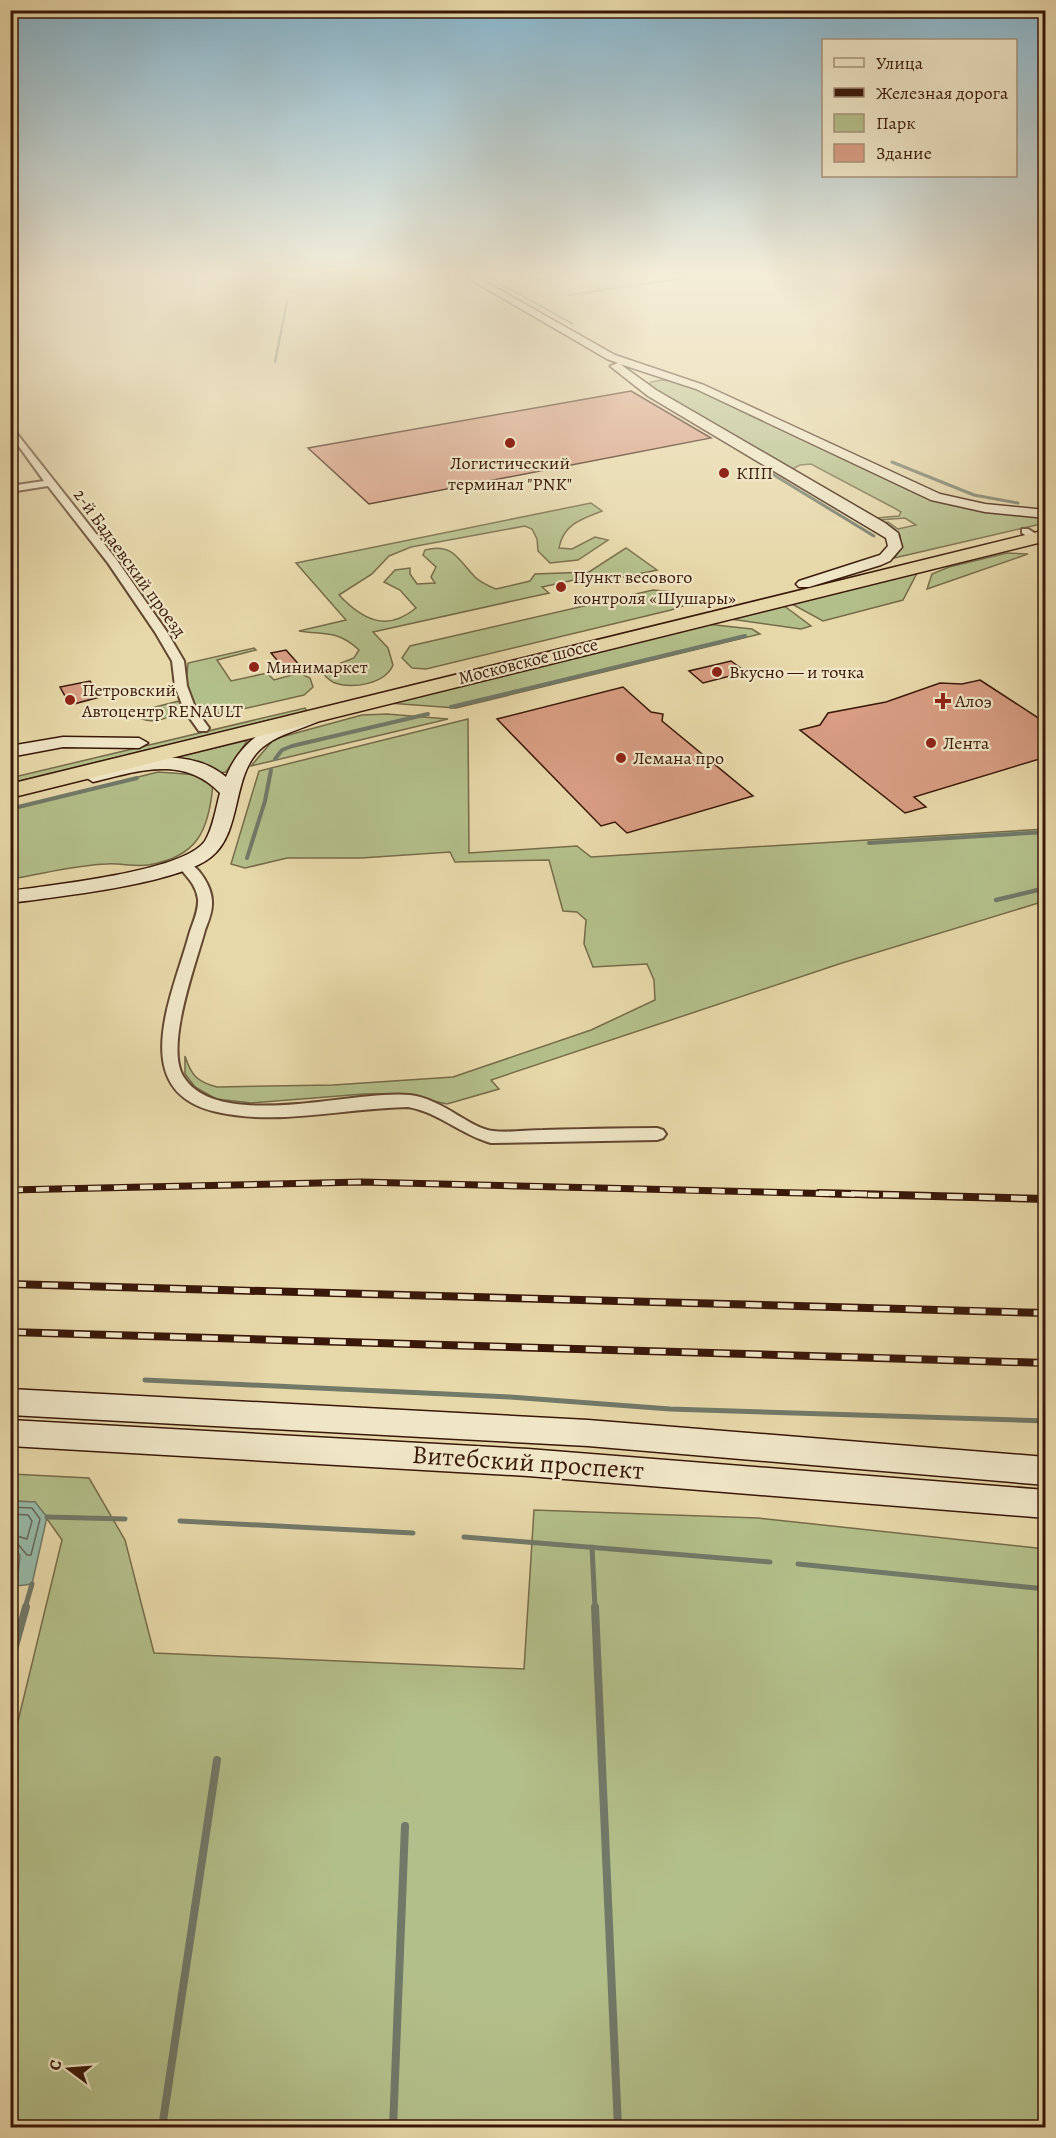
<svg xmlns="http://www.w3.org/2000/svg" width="1056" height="2138" viewBox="0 0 1056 2138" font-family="Alegreya,serif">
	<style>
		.green { fill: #b3bf8a; stroke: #766b4a; stroke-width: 1.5 }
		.water { fill: #97baa9; stroke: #717969; stroke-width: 1.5 }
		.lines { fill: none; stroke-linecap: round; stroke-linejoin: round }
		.shore { stroke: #686859; stroke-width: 1.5 }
		.stream-far5 { stroke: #717969; stroke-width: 2 }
		.stream-far4 { stroke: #717969; stroke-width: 3 }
		.stream-far3 { stroke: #717969; stroke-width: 4 }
		.stream-far2 { stroke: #717969; stroke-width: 4.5 }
		.stream-far1 { stroke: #717969; stroke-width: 5 }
		.stream { stroke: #717969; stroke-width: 8 }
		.building { fill: #d89d83; stroke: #391709; stroke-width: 1.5 }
		.street-casing { stroke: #644731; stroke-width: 4 }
		.secondary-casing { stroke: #391709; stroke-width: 3 }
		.highway-casing { stroke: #391709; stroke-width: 3 }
		.street { fill: #efe6c7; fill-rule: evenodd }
		.secondary { fill: #efe6c7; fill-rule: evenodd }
		.highway { fill: #e7d8a9; fill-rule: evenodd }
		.rail-far1-casing { stroke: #391709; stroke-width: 7 }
		.rail-casing { stroke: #391709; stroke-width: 8 }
		.rail-far1 { stroke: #efe6c7; stroke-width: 4.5; stroke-dasharray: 13; stroke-linecap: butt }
		.rail { stroke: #efe6c7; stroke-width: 5; stroke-dasharray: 16; stroke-linecap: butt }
		.poi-dot { fill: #8f2418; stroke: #efe6c7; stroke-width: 2 }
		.labels { text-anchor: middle; stroke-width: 4.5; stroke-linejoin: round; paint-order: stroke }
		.far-poi-label { font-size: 18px; fill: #391709; stroke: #efe6c7; text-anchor: start }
		.far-street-label { font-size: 18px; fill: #391709; stroke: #efe6c7 }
		.near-street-label { font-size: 26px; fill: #391709; stroke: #efe6c7 }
	</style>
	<rect width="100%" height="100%" fill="#e7d8a9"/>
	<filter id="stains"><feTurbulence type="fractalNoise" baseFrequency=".00333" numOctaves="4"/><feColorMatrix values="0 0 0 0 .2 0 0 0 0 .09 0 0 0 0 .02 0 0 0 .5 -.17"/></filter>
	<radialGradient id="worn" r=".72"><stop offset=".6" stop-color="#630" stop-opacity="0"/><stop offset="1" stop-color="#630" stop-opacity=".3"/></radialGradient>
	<g class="green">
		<polygon points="662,380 688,384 845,459 949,504 989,512 1039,516 1045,523 894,558 901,548 900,535 884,523 888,522 898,529 916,525 905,518 880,520 876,518 899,516 901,512 896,509 811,464 800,465 791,470 648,386 651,382"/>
		<path d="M591,503L602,511C582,519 563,524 559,548L572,549L595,537L608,540L578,560L550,563L538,551L537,539L532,529L525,526L411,547L389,556L372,574L339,595C362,619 386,633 416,608L400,590L384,582L395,570L410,568V574L417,584L435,583L431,577L436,567L423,555L425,550C453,542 459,561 475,577C481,583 489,586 496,589L530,581L535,574L589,572L626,548L657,570L614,579L602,574L542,587L549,593L373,632L388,648L393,665C385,684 353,689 335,683C329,681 325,675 320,671L354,658L359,650C338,630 325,635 299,631L346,620L296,563Z"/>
		<polygon points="1007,553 1028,554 927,589 932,574 949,567"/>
		<polygon points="913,571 917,573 903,600 823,621 790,603"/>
		<polygon points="653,590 674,592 685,601 683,606 671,610 426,669 412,668 402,658 410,646"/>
		<polygon points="783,605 811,626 801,629 723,618"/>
		<polygon points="697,623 752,629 760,634 456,708 388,703"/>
		<polygon points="254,648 256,650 217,660 231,681 267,673 274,680 299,673 310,678 313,687 304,695 221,714 196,707 186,685 188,663"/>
		<path d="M179,701L180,705C171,722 146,726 132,713Z"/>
		<polygon points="305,708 307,711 11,783 10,778"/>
		<polygon points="387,714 448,719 251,766 274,739 362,715"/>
		<path d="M468,719L469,853L577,846L591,857L1045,829V901L842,963L491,1080L499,1089L447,1104L401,1094H364L251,1103L216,1099L195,1087L185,1074V1056C191,1075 197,1082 217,1087L333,1085L453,1077L591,1030L655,1000L654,980L647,964L593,967L584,944L586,920L577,912L563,911L549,860L455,862L450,852L361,858H287L245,868L231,864L259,771Z"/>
		<polygon points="244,741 247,741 226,772 220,773 212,769 176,760 177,757"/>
		<path d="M158,772L199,775L213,784C209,830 198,857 148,865C135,867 120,863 107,864C75,865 42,874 11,879L10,809Z"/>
		<polygon points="11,1474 89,1478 125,1540 154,1653 524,1669 534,1510 758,1518 1045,1549 1045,2127 11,2128 11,1750 62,1540 35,1502 11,1501"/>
	</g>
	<polygon class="water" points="12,1501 35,1502 47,1517 32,1584 17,1586 20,1555 11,1546"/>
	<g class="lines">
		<g class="shore">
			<polyline points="10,1507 32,1508 40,1519 31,1555 27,1555 17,1543 10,1542"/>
			<polyline points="10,1514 28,1515 32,1521 27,1539 10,1534"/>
		</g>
		<g class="stream-far5">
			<polyline points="483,274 573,324"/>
			<polyline points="533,280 577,274"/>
			<polyline points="569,295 711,274"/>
			<polyline points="275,362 287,302"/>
		</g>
		<g class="stream-far4">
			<polyline points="892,462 974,495 1018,503"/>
			<polyline points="764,469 874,536"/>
		</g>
		<g class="stream-far3">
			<polyline points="451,707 745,636"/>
			<polyline points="275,759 282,750 292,746 428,714"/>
			<polyline points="10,809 137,778"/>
			<polyline points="869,843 1046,832"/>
			<polyline points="247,858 265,801 271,770"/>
		</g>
		<polyline class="stream-far2" points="996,900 1046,888"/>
		<g class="stream-far1">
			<polyline points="145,1380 510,1397 670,1409 1046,1421"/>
			<polyline points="47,1517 125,1519"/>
			<polyline points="180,1521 413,1533"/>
			<polyline points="464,1537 770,1562"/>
			<polyline points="592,1547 595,1608"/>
			<polyline points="798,1564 1046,1589"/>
			<polyline points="25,1608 32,1584"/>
		</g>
		<g class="stream">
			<polyline points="595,1607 618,2128"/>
			<polyline points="10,1664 26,1607"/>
			<polyline points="162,2128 217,1760"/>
			<polyline points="393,2128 405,1826"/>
		</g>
	</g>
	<g class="building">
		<polygon points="631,391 711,438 369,504 308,448"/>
		<polygon points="286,650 303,669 287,672 271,653"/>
		<polygon points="731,661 746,672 703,683 689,671"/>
		<polygon points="980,680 1046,723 1046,757 914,797 926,807 905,813 800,730 820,725 828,713 886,702 940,683 962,684"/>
		<polygon points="90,681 100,697 70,705 60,687"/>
		<polygon points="623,687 651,712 663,714 662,721 753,796 627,833 615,822 601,826 497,719"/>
	</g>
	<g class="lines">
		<g class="street-casing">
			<g id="street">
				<polygon points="10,425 116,559 167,632 184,661 187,686 196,710 209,728 207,731 199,731 184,710 175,686 172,661 155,632 108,563 48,486 10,492 10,486 44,481 10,434"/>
				<polygon points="1022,529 1028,529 1046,540 1046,548 1022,533"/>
				<path d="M184,861C199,865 213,888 212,904C212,913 208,922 205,930C196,964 165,1045 183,1076C218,1133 354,1089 410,1095C443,1099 469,1128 493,1131C509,1133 527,1130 543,1130C581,1129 619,1128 657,1128L663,1130L666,1134L663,1138L657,1140L491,1143C462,1135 438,1112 408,1107C345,1108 279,1126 217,1112C125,1092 173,994 189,935C192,924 199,911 198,899C196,884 186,876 177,865Z"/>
			</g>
		</g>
		<g class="secondary-casing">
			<g id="secondary">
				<polygon points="461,274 472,274 615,355 704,385 940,494 985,504 1046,510 1046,518 985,512 931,500 696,389 620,364 656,390 885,523 898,533 902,547 890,561 881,565 809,587 799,587 796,584 799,581 880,555 888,546 886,538 648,396 610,366 618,363 607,359"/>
				<path d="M311,713L317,714L320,718L317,722C301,729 281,734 267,744C229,769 245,830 211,857C178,884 56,897 10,903V891C49,885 184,872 205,841C213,828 216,808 220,793C183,755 139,771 93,782L84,776L86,772C130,761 187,744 226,777C241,739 272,722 311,713Z"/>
				<polygon points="63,737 139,738 148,743 139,748 63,747 10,757 10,746"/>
				<polygon points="10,1389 588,1420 1046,1457 1046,1485 588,1446 10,1415"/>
				<polygon points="10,1420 528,1449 1046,1490 1046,1518 528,1476 10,1446"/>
			</g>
		</g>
		<g class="highway-casing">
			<polygon id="highway" points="1046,530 1046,541 10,798 10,784"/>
		</g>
		<use href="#street" class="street"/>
		<use href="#secondary" class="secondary"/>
		<use href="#highway" class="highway"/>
		<g class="rail-far1-casing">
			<polyline id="rail-far1" points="10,1190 361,1182 879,1195"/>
		</g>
		<g class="rail-casing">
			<g id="rail">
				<polyline points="819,1193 1046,1199"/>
				<polyline points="10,1284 1046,1313"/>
				<polyline points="10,1332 1046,1363"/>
			</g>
		</g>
		<use href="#rail-far1" class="rail-far1"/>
		<use href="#rail" class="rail"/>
	</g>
	<linearGradient id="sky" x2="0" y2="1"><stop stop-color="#87b6cf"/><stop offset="0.48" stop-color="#f4edd8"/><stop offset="1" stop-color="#f4edd8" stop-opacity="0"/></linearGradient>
	<rect width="1056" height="573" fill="url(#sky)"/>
	<g class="poi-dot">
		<circle cx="510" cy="443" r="6"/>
		<circle cx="724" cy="473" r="6"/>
		<circle cx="561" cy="587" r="6"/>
		<circle cx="254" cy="667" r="6"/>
		<circle cx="717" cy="672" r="6"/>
		<circle cx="70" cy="700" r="6"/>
		<path d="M940 692h6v6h6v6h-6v6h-6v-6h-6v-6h6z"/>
		<circle cx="931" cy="743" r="6"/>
		<circle cx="621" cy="758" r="6"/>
	</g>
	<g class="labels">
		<g class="far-poi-label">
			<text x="510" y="469" text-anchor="middle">Логистический<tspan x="510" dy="21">терминал "PNK"</tspan></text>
			<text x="736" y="479">КПП</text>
			<text x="573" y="583">Пункт весового<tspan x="573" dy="21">контроля «Шушары»</tspan></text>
			<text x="266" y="673">Минимаркет</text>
			<text x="729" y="678">Вкусно — и точка</text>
			<text x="82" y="696">Петровский<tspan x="82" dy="21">Автоцентр RENAULT</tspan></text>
			<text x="955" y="707">Алоэ</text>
			<text x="943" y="749">Лента</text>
			<text x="633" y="764">Лемана про</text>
		</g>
		<g class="far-street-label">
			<text transform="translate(130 563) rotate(54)" y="6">2-й Бадаевский проезд</text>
			<text transform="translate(528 661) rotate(-14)" y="6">Московское шоссе</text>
		</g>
		<g class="near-street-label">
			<text transform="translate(528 1462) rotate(4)" y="9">Витебский проспект</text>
		</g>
	</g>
	<rect width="1056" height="2138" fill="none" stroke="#e7d8a9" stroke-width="36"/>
	<rect x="12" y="12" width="1032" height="2114" fill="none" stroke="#391709" stroke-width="3"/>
	<rect x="18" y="18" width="1020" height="2102" fill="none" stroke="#391709" stroke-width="1.5"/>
	<rect x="822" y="39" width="195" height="138" fill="#efe6c7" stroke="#a6937b" stroke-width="1.5"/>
	<rect x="834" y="58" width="30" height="9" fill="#efe6c7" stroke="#a6937b" stroke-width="1.5"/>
	<text x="876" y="69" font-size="18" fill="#391709">Улица</text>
	<rect x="834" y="88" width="30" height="9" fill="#391709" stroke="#a6937b" stroke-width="1.5"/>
	<text x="876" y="99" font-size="18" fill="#391709">Железная дорога</text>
	<rect x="834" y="114" width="30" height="18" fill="#b3bf8a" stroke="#a6937b" stroke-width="1.5"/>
	<text x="876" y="129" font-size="18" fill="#391709">Парк</text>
	<rect x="834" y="144" width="30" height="18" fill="#d89d83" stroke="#a6937b" stroke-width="1.5"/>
	<text x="876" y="159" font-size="18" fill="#391709">Здание</text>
	<g transform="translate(69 2069) rotate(286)" stroke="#efe6c7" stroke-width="4.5" paint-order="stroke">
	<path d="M0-4.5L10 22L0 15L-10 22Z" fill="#391709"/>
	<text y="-9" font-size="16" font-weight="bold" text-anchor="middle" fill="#391709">С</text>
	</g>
	<rect width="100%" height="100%" filter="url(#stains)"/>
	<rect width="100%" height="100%" fill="url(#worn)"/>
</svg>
